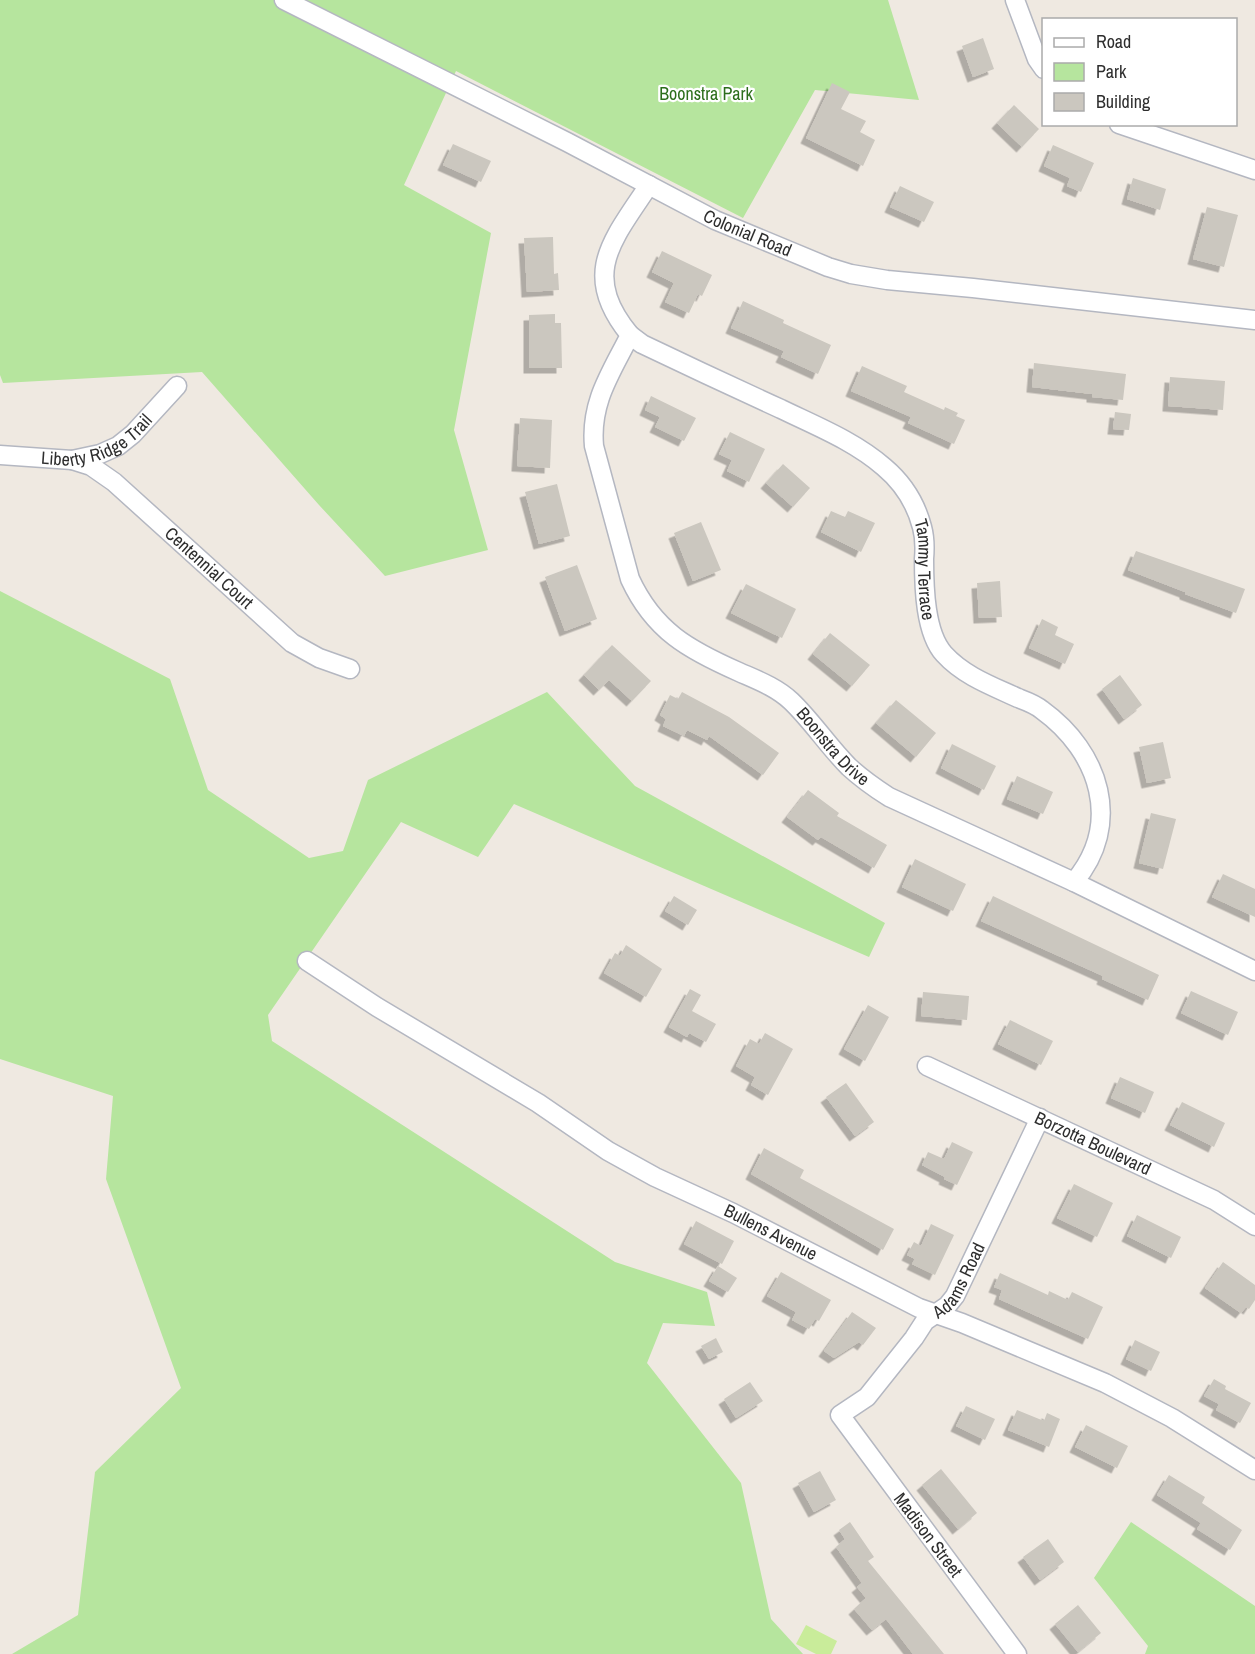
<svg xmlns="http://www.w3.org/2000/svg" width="1255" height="1654" viewBox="0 0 1255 1654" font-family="'Archivo Narrow',sans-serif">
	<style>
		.green { fill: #b6e59e }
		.pitch { fill: #c9ec9a }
		.building { fill: #cbc7bf; filter: url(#shadow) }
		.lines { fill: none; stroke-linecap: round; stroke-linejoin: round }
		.minor-casing { stroke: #b4b7c1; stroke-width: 21 }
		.minor { stroke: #fff; stroke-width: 18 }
		.labels { text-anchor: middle; stroke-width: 4.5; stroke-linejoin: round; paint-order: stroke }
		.park-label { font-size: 18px; fill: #2c6e1b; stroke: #fff }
		.street-label { font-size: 18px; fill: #2e2e2e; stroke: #fff }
	</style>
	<defs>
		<filter id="shadow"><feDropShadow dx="-5.5" dy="5.5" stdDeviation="0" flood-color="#0004"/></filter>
	</defs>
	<rect width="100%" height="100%" fill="#efe9e1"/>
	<g class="green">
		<polygon points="0,0 888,0 919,100 815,90 743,218 456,71 404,185 491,233 454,430 488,550 385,576 319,505 202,372 3,383 0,375"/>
		<polygon points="0,591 170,679 208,790 309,858 343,851 368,780 547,692 635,786 885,923 869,957 514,804 478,857 401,822 268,1015 272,1041 615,1262 707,1292 715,1326 663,1323 647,1363 741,1483 771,1619 803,1654 12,1654 78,1615 95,1472 181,1388 106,1179 113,1096 0,1059"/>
		<polygon points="1131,1522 1255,1606 1255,1654 1145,1654 1148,1646 1094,1578"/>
	</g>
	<polygon class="pitch" points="806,1625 837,1641 831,1654 816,1654 796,1644"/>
	<g class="building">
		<polygon points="983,38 994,69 973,77 962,46"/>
		<polygon points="832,83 850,92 841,109 866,121 860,132 875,140 863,166 806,138"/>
		<polygon points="1014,105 1039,129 1022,147 997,123"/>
		<polygon points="453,144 491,161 481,182 443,165"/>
		<polygon points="1053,145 1094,163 1081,192 1067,186 1070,178 1044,166"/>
		<polygon points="1133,178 1166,189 1160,210 1127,199"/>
		<polygon points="900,186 934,202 924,222 890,207"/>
		<polygon points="1207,207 1238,215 1224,267 1193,259"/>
		<polygon points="553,237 554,274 558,273 559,290 527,292 524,238"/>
		<polygon points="662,251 712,275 702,296 698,294 689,313 665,302 674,283 652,272"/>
		<polygon points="743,301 784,320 783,323 831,345 818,374 781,357 784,351 731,328"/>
		<polygon points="555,314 555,323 561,323 562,368 529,368 529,315"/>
		<polygon points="1034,363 1126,374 1123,400 1092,397 1092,394 1032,387"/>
		<polygon points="862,366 907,386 904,392 944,410 945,407 958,413 956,416 965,420 954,444 908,423 911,417 851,391"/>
		<polygon points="1170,377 1225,381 1223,410 1168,406"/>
		<polygon points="651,396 696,418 684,441 655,427 660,417 645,410"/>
		<polygon points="1115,412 1131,414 1129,430 1113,429"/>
		<polygon points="520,418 552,420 550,468 517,466"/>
		<polygon points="730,432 765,449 749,482 727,471 732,460 719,454"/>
		<polygon points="783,464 810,488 793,507 766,483"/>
		<polygon points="557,484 570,536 539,544 525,492"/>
		<polygon points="831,511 845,517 848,511 875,523 861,552 821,532"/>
		<polygon points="701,522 721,570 693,581 674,533"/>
		<polygon points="1136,551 1245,589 1236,613 1185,594 1185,592 1128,570"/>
		<polygon points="577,565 597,619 565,631 545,577"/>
		<polygon points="1000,581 1002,617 979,618 977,583"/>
		<polygon points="746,584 796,609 782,638 731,613"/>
		<polygon points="1042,619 1058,627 1055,635 1074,644 1065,664 1029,648"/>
		<polygon points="830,633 870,665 852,686 813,654"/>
		<polygon points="612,645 651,681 632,701 609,680 599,690 584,675"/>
		<polygon points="1120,675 1142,705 1124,719 1102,689"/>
		<polygon points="682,692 729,717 779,753 763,775 709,736 707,740 687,730 684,736 663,726 666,719 660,715 670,695 678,699"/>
		<polygon points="896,700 936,733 916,757 876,723"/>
		<polygon points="1163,742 1171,778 1147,783 1139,747"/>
		<polygon points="952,744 996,766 984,790 941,768"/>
		<polygon points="1017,776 1053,792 1043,814 1007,799"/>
		<polygon points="808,790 839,813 837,816 887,845 874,868 821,837 818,840 787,817"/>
		<polygon points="1151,813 1176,819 1163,869 1139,863"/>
		<polygon points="915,859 966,884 953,911 902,887"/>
		<polygon points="1223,874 1255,889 1255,917 1212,897"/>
		<polygon points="674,896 697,910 688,925 665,911"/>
		<polygon points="993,896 1159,975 1148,1000 1102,979 1103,976 981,921"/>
		<polygon points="626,945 662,969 646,997 604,973 615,953 620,956"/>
		<polygon points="690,989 701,995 692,1011 716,1024 706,1042 689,1033 687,1037 669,1027"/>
		<polygon points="1191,991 1238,1012 1228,1035 1181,1013"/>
		<polygon points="923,992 969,996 967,1020 921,1016"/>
		<polygon points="868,1005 889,1017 865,1061 844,1049"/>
		<polygon points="1010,1020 1053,1041 1041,1065 998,1044"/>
		<polygon points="765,1033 793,1049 768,1095 751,1085 755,1077 736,1066 750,1039 759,1044"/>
		<polygon points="1120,1077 1154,1092 1145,1113 1111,1098"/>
		<polygon points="846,1083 874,1122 855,1136 826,1097"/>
		<polygon points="1182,1102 1225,1123 1214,1147 1170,1125"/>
		<polygon points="952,1142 973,1152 957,1185 944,1179 945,1177 922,1165 928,1152 944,1159"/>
		<polygon points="764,1148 804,1170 800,1178 894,1229 883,1250 751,1174"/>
		<polygon points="1074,1184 1113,1203 1097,1237 1057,1218"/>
		<polygon points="1137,1215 1181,1237 1171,1258 1127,1236"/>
		<polygon points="696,1221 734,1241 722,1264 684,1244"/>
		<polygon points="931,1224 954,1235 935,1275 912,1264 915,1259 907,1255 914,1242 921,1246"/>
		<polygon points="1223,1262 1255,1285 1255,1300 1249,1309 1246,1307 1241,1313 1205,1288"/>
		<polygon points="718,1266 737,1278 728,1292 709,1281"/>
		<polygon points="781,1272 831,1300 819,1321 815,1319 809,1329 792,1320 796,1312 767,1296"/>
		<polygon points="1000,1273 1048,1295 1049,1291 1068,1300 1072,1292 1103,1307 1088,1339 999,1299 1002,1290 994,1287"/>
		<polygon points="852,1312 876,1328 863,1345 859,1342 834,1358 824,1351"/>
		<polygon points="716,1338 723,1352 709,1359 701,1346"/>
		<polygon points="1135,1340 1160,1352 1151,1371 1126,1359"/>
		<polygon points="1214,1379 1226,1386 1225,1389 1251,1403 1240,1423 1216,1410 1219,1404 1204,1396"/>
		<polygon points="750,1382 763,1401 736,1418 724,1399"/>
		<polygon points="966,1406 995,1419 985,1440 956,1426"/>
		<polygon points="1017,1410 1044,1421 1047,1413 1060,1419 1049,1447 1008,1430"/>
		<polygon points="1086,1425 1128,1446 1117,1468 1075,1447"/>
		<polygon points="941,1469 977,1513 958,1529 922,1485"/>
		<polygon points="820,1471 836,1500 814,1512 798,1483"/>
		<polygon points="1169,1475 1205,1497 1202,1503 1242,1530 1230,1550 1197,1529 1201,1523 1157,1495"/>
		<polygon points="850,1522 874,1557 868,1561 944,1654 913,1654 886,1619 872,1630 854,1609 866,1598 857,1587 862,1583 836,1547 845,1539 839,1530"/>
		<polygon points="1048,1539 1064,1562 1040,1580 1023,1557"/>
		<polygon points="1078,1605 1101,1633 1078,1652 1055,1624"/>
	</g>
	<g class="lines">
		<g class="minor-casing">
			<g id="minor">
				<path id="s1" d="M284,0L567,142L715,220L828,267L851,274L887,280L973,288L1255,320"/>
				<polyline points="1015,0 1037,59 1044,69"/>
				<polyline points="1119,124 1255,170"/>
				<path id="s2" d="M649,185C612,241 580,274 630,335C611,373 590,402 594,446L630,579C654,631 689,650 739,672C757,680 776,687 791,701C812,721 828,746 849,767C861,778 875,788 889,797L1074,882L1255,971"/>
				<path id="s3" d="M630,335L642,344C688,366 735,388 781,409C816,426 854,441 884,467C903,483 916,504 922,527C925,538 925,548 924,559C924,587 925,633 944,654C964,676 992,686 1018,698C1026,701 1035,704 1042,710C1100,752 1123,824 1074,882"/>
				<path id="s4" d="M0,455L72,460L100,454L118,446L133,434L177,386"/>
				<path id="s5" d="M72,460L91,466L114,482L292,643L319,658L350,669"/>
				<path id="s6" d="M307,961L377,1007L538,1103L608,1151L655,1177L733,1213L919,1308L962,1323L1105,1383L1172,1418L1255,1470"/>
				<path id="s7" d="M927,1066L1214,1200L1255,1226"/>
				<path id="s8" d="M1017,1654L840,1415L867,1397L914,1338L925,1321L947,1306L955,1296L1040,1118"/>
			</g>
		</g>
		<use href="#minor" class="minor"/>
	</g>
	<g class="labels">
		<g class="park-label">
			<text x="706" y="100">Boonstra Park</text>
		</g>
		<g class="street-label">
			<text dy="6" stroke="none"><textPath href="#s1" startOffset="519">Colonial Road</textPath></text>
			<text dy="6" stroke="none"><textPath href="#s4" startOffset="102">Liberty Ridge Trail</textPath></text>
			<text dy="6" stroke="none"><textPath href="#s5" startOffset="176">Centennial Court</textPath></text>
			<text dy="6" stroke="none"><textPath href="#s3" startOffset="402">Tammy Terrace</textPath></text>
			<text dy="6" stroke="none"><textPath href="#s2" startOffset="694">Boonstra Drive</textPath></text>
			<text dy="6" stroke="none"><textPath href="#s7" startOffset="183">Borzotta Boulevard</textPath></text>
			<text dy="6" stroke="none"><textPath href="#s6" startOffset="538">Bullens Avenue</textPath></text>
			<text dy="6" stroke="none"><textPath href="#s8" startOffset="480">Adams Road</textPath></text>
			<text transform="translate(928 1535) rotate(53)" y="6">Madison Street</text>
		</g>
	</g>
	<rect x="1042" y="18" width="195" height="108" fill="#ffffff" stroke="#ababab" stroke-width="1.5"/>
	<rect x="1054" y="38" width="30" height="9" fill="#ffffff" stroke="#ababab" stroke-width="1.5"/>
	<text x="1096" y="48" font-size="18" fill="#2e2e2e">Road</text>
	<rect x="1054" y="63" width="30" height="18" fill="#b6e59e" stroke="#ababab" stroke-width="1.5"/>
	<text x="1096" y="78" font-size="18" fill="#2e2e2e">Park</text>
	<rect x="1054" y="93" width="30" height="18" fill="#cbc7bf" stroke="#ababab" stroke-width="1.5"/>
	<text x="1096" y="108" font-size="18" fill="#2e2e2e">Building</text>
</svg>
